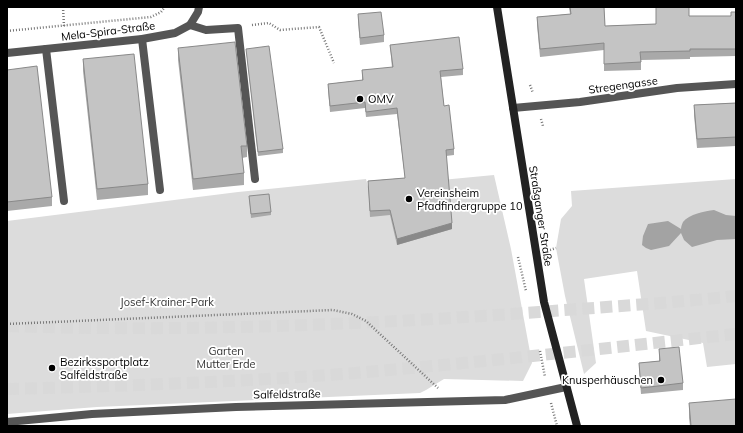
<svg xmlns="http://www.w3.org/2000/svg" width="743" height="433" viewBox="0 0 743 433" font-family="Mulish,sans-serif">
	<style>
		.green { fill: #dcdcdc }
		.water { fill: #a3a3a3 }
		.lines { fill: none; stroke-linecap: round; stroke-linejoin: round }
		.highway-tunnel { stroke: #d9d9d9; stroke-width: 12; stroke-dasharray: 12 6; stroke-linecap: butt }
		.path { stroke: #777; stroke-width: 2.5; stroke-dasharray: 1 2; stroke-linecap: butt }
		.lane { stroke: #555; stroke-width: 8 }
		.street { stroke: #555; stroke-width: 8 }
		.secondary { stroke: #222; stroke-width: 8 }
		.wall { fill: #a9a9a9 }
		.shaded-wall { fill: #898989 }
		.building { fill: #c4c4c4; stroke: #898989 }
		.poi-dot { fill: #000; stroke: #fff; stroke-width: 1.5 }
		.labels { text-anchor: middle; stroke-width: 3.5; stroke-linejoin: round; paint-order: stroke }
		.street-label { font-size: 11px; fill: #000; stroke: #fff }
		.poi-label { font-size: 11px; fill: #000; stroke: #fff; text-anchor: start }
		.park-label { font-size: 11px; fill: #333; stroke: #fff }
	</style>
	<rect width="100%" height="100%" fill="#fff"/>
	<g class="green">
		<polygon points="494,175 511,249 532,363 523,381 444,379 426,390 420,393 97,407 7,414 7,221 238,192 366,179 368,187"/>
		<polygon points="736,179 736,364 707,367 703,343 646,331 637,271 584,279 596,363 584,374 565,296 556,248 561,219 572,206 571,191"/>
	</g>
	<path class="water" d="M714,210L726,215L736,216V239L717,240L692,247L684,240L681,233L669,246L651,250L646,248L642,245L643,236L648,224L668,221L681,229C681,227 682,224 683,222C689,214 705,211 714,210Z"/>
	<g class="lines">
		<g class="highway-tunnel">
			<path d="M7,326C184,332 362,325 539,312C604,307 670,303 736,296"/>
			<path d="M7,389C123,386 240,382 356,373C483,362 609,348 736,334"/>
		</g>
		<g class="path">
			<polyline points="63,7 64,26"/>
			<polyline points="252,25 269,23 280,30 319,27 334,63"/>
			<polyline points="7,31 151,17 161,12 165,7"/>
			<polyline points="530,85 533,93"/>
			<polyline points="541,119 543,126"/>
			<polyline points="550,250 556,248"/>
			<polyline points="518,257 526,291"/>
			<polyline points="7,324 333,310 352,314 366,321 438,388"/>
			<polyline points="540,351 545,377"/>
			<polyline points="551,403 557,426"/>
		</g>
		<g class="lane">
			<polyline points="190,25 206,30 238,28 255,179"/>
			<polyline points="142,39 160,190"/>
			<polyline points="46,49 64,201"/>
		</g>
		<g class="street">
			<polyline points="7,53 142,39 175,33 190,25 198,12 199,7"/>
			<polyline points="513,108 580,102 677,88 736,84"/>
			<polyline points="7,422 92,414 236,407 505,400 566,387"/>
		</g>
		<polyline class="secondary" points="497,7 544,302 577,426"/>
	</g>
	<g class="wall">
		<polygon points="569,7 604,7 605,26 656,24 689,16 731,16 736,12 736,56 690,57 690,59 641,60 641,70 604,71 604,50 540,57 537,25 537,17 570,14"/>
		<polygon points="358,14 384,35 384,42 360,45 358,21"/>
		<polygon points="390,45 463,69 463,75 441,77 444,106 454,149 454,155 446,156 452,229 397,245 390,215 370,217 368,181 405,178 397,114 366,117 365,108 330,112 328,90 328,84 362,80 362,70 392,68"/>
		<polygon points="178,48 247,146 247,157 242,158 244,173 244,185 193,190 178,60"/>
		<polygon points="246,49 283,149 283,153 258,156"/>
		<polygon points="83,59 148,184 148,195 97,200 83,71"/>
		<polygon points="7,70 52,197 52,206 7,211"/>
		<polygon points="736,103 736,146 697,148 694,115 694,105"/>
		<polygon points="249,196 271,212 271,215 251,218"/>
		<polygon points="659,349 683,383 683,390 641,394 639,369 639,363 659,361"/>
		<polygon points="689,403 736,426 690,426 689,418"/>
	</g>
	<polygon class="shaded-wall" points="452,223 452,229 397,245 397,239"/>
	<g class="building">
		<polygon points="570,7 604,7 605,26 656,24 656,7 689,7 689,16 731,16 731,12 736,12 736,49 690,49 690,51 640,52 641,62 604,64 604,43 540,49 537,17 571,14"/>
		<polygon points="381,12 384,35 360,38 358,14"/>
		<polygon points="459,37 463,69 440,71 444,106 449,105 454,149 446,150 452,223 397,239 390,210 370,211 368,181 405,178 397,108 366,112 365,102 330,106 328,84 363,80 362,70 393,67 390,45"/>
		<polygon points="235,42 247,146 241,146 244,173 193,179 178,48"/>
		<polygon points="269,46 283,149 258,152 246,49"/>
		<polygon points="134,54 148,184 97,189 83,59"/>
		<polygon points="37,66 52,197 7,202 7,70"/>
		<polygon points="736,103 736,137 697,139 694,105"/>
		<polygon points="269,194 271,212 251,214 249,196"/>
		<polygon points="679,347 683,383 641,388 639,363 660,361 659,349"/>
		<polygon points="736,399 736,426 691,426 689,403"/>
	</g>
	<g class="poi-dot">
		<circle cx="360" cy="99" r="4"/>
		<circle cx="409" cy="199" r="4"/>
		<circle cx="52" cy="368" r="4"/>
		<circle cx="661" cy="380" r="4"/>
	</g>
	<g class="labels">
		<g class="street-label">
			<text transform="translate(108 31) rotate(-7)" y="4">Mela-Spira-Straße</text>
			<text transform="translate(623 85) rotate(-8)" y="4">Stregengasse</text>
			<text transform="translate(541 216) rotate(81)" y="4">Straßganger Straße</text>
			<text transform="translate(287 394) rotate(-1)" y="4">Salfeldstraße</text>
		</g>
		<g class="poi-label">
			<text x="368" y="103">OMV</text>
			<text x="417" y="197">Vereinsheim<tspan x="417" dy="13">Pfadfindergruppe 10</tspan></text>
			<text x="60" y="366">Bezirkssportplatz<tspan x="60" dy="13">Salfeldstraße</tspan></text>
			<text x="653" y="384" text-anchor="end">Knusperhäuschen</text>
		</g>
		<g class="park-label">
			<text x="167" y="306">Josef-Krainer-Park</text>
			<text x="226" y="355">Garten<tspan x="226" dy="13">Mutter Erde</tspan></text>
		</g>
	</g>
	<rect width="743" height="433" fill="none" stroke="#000000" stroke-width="16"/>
</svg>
